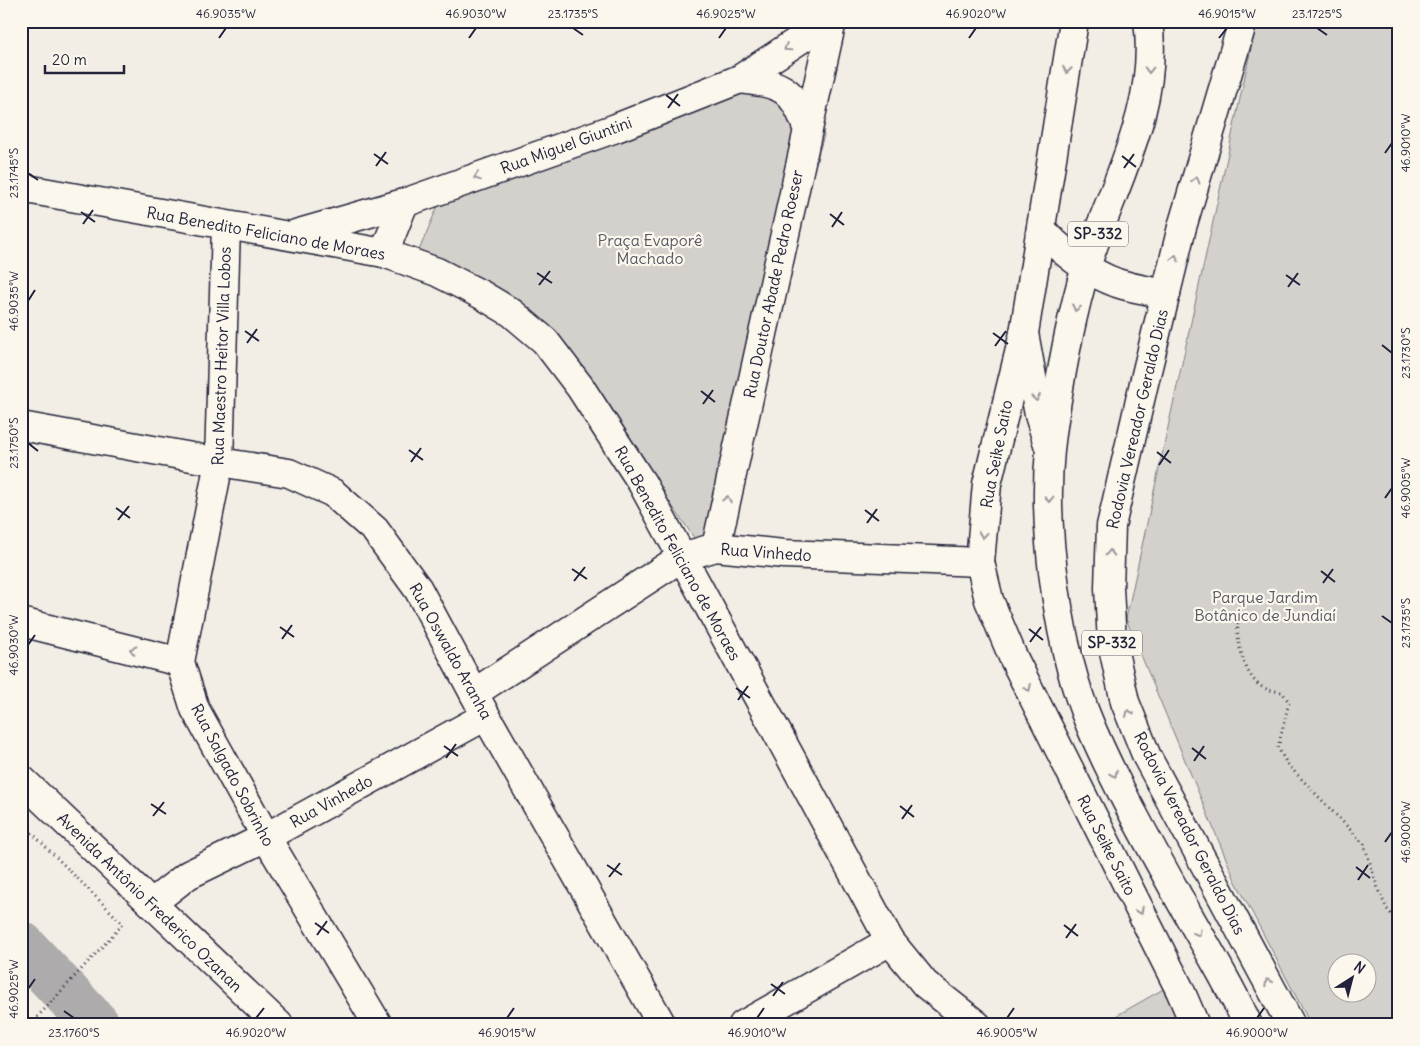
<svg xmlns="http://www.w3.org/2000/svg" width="1420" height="1046" viewBox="0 0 1420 1046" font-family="Delius,sans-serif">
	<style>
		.green { fill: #d4d1cc; stroke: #7b7a84; fill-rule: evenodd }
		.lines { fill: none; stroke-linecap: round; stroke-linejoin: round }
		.river { stroke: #aeabad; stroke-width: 48 }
		.minor-casing { stroke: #22223b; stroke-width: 31 }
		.secondary-casing { stroke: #22223b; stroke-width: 31 }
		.primary-casing { stroke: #22223b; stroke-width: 31 }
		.path { stroke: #22223b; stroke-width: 3; stroke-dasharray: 1 4; stroke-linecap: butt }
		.minor { stroke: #fbf7ec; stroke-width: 28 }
		.secondary { stroke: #fbf7ec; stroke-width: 28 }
		.primary { stroke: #fbf7ec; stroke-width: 28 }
		.oneway { stroke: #99979c }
		.ticks { fill: none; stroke: #22223b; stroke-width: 2 }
		.labels { text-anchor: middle; stroke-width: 4.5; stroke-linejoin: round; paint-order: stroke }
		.shield { fill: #fbf7ec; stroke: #636270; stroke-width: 1 }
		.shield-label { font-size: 15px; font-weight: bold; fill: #22223b }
		.street-label { font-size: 16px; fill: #22223b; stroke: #fbf7ec }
		.park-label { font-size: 16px; fill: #575766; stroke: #fbf7ec }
		.neatline { fill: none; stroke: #22223b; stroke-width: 2 }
		.ticks-label { font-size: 12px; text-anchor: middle; fill: #22223b }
	</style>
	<rect width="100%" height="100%" fill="#f2eee5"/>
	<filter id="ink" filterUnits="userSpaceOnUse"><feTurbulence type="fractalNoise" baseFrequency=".02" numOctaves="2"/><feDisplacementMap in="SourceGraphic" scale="10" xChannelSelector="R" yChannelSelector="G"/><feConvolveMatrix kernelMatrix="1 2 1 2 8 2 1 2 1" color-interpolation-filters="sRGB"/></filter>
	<g filter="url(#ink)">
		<g class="green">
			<path d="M1257,21H1399V1025H1311L1235,880L1126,619ZM1338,964H1368V994H1338Z"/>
			<polygon points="762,66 812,102 824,135 712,514 708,558 574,363 417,255 437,208 470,168"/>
			<polygon points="1167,987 1183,1025 1100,1025"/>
		</g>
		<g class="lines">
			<polyline class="river" points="21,945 96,1025"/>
			<g class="minor-casing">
				<g id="minor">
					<path d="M740,79C781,84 793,87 807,128"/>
					<polyline points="21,188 384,253 437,272 482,295 512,313 545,341 580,387 642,483 890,941 925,984 977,1025"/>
					<polyline points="226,226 219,462 180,662 195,709 266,837 378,1025"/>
					<polyline points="296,234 404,203 616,128 740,79 828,21"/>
					<polyline points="384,253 404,203"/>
					<polyline points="1024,333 987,484 980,562 989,600 1013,657 1180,990 1195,1025"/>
					<polyline points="21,426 219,462 289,473 333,493 375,530 418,589 486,716 662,1025"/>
					<polyline points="716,547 832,21"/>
					<polyline points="21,622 180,662"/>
					<polyline points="474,693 682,557 716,547 784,554 980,562"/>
					<polyline points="152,903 188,875 266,837 486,716"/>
					<polyline points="743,1025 890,941"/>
				</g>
			</g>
			<g class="secondary-casing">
				<polyline id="secondary" points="1024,333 1074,21"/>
			</g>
			<g class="primary-casing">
				<g id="primary">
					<path d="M1148,21C1160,108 1112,186 1086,267C1079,290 1073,315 1068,339C1061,375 1054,413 1050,450C1042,530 1059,653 1091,727C1115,783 1145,836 1174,889C1198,934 1227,978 1248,1025"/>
					<polyline points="1243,21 1182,227 1144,383 1111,526 1109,588 1112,643 1125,702 1147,757 1291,1025"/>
					<path d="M1041,229C1062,252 1087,272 1117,283C1132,288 1150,291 1166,294"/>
					<polyline points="1024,333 1039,415 1048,444"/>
					<polyline points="21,779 279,1025"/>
				</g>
			</g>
			<g class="path">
				<path d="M1238,623C1236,641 1244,673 1259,685C1266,690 1274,691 1282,692L1289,702L1278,748L1288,765L1364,844L1379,892L1387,909L1399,924"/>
				<polyline points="21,746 28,752"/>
				<polyline points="21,822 123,924 30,1025"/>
			</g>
			<use href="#minor" class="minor"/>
			<use href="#secondary" class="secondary"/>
			<use href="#primary" class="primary"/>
		</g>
		<defs><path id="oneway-chevron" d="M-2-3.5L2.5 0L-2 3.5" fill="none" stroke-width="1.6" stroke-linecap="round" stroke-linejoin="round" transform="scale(1.25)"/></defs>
		<g class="oneway">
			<use href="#oneway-chevron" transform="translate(787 48) rotate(147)"/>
			<use href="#oneway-chevron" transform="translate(1067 70) rotate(99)"/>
			<use href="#oneway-chevron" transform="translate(1149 70) rotate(91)"/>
			<use href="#oneway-chevron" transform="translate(477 177) rotate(161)"/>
			<use href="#oneway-chevron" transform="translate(1196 180) rotate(-73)"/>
			<use href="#oneway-chevron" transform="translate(1175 258) rotate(-77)"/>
			<use href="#oneway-chevron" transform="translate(1076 308) rotate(104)"/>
			<use href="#oneway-chevron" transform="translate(1036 398) rotate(80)"/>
			<use href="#oneway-chevron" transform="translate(727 499) rotate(-78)"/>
			<use href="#oneway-chevron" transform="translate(1049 499) rotate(92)"/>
			<use href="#oneway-chevron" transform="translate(983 535) rotate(95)"/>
			<use href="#oneway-chevron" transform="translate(1110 553) rotate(-88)"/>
			<use href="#oneway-chevron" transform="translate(133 650) rotate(-166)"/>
			<use href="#oneway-chevron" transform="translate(1028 688) rotate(63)"/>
			<use href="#oneway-chevron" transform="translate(1129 713) rotate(-112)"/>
			<use href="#oneway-chevron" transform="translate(1114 774) rotate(64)"/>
			<use href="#oneway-chevron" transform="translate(1140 911) rotate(63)"/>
			<use href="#oneway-chevron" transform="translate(1198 933) rotate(61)"/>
			<use href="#oneway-chevron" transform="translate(1268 982) rotate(-118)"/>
		</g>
	</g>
	<path class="ticks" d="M573,28L583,35M1317,28L1327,35M219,38L226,28M469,38L476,28M719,38L726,28M969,38L976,28M1219,38L1227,28M666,95L680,106M668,108L678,94M1385,153L1392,143M374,154L388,164M1122,156L1136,167M376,166L386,152M1124,168L1134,154M28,173L38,180M81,212L95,222M830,214L844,225M83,224L93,210M832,227L842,212M537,273L552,283M1286,275L1300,285M539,285L550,271M1288,287L1298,273M28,301L35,290M245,331L259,341M993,333L1008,344M247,343L257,329M1382,345L1392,353M995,346L1006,331M701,391L715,402M703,404L713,390M28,443L38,451M409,450L423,460M1157,452L1171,463M411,462L421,448M1159,465L1169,450M1385,498L1392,488M116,508L130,518M865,510L879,521M118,520L129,506M867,523L877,509M572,569L587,579M1321,571L1335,582M574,581L585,567M1323,583L1333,569M1382,616L1392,623M280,627L294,637M1029,629L1043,640M282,639L292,625M1030,642L1041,627M28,645L35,635M736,688L750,698M738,700L748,686M444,746L458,756M1192,748L1206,759M446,758L456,744M1194,761L1204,746M151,804L166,814M900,806L914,817M153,816L164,802M902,819L912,805M1385,842L1392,832M607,865L622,875M1356,867L1370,878M609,877L620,863M1358,880L1368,865M315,923L329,933M1064,925L1078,936M317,935L327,921M1066,938L1076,924M771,984L785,994M28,989L35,979M773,996L783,982M64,1011L74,1018M256,1018L264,1008M507,1018L514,1008M757,1018L764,1008M1007,1018L1014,1008M1257,1018L1264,1008"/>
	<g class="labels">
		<g class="shield">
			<rect x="1068" y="221.5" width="60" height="25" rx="4"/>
			<rect x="1082" y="630.5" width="60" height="25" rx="4"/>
		</g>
		<g class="shield-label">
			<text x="1098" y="239">SP-332</text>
			<text x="1112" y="648">SP-332</text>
		</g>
		<g class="street-label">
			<text transform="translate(566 145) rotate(-20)" y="6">Rua Miguel Giuntini</text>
			<text transform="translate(266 233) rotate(10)" y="6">Rua Benedito Feliciano de Moraes</text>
			<text transform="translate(773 284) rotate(-78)" y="6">Rua Doutor Abade Pedro Roeser</text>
			<text transform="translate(221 356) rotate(-88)" y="6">Rua Maestro Heitor Villa Lobos</text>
			<text transform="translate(1137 419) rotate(-77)" y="6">Rodovia Vereador Geraldo Dias</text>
			<text transform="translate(996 454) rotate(-79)" y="6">Rua Seike Saito</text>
			<text transform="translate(766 552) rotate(4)" y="6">Rua Vinhedo</text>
			<text transform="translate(678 553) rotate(61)" y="6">Rua Benedito Feliciano de Moraes</text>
			<text transform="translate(451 651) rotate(61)" y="6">Rua Oswaldo Aranha</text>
			<text transform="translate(233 775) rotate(62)" y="6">Rua Salgado Sobrinho</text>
			<text transform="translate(331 801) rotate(-29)" y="6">Rua Vinhedo</text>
			<text transform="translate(1190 833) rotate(63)" y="6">Rodovia Vereador Geraldo Dias</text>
			<text transform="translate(1107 845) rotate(63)" y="6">Rua Seike Saito</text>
			<text transform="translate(150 902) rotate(44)" y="6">Avenida Antônio Frederico Ozanan</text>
		</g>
		<g class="park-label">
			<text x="650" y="246">Praça Evaporê<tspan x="650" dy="18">Machado</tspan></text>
			<text x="1265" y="603">Parque Jardim<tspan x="1265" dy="18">Botânico de Jundiaí</tspan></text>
		</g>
	</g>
	<rect width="1420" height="1046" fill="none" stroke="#fbf7ec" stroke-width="55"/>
	<g transform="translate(1352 978) rotate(36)"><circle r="24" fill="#fbf7ec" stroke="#a4a2a5"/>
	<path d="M0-4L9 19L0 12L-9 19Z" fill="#22223b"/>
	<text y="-8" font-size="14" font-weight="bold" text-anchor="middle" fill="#22223b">N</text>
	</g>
	<path d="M45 65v8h79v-8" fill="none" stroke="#22223b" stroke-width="2.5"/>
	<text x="52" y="65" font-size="15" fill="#22223b" stroke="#fbf7ec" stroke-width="4" paint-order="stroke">20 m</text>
	<rect x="28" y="28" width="1364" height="990" class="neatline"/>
	<g class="ticks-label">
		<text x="226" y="18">46.9035°W</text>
		<text x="476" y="18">46.9030°W</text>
		<text x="573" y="18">23.1735°S</text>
		<text x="726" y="18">46.9025°W</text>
		<text x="976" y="18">46.9020°W</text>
		<text x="1227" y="18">46.9015°W</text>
		<text x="1317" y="18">23.1725°S</text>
		<text transform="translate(1406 143) rotate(-90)" y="4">46.9010°W</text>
		<text transform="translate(14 173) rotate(-90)" y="4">23.1745°S</text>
		<text transform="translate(14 301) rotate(-90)" y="4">46.9035°W</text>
		<text transform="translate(1406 353) rotate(-90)" y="4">23.1730°S</text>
		<text transform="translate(14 443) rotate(-90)" y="4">23.1750°S</text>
		<text transform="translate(1406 488) rotate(-90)" y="4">46.9005°W</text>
		<text transform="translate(1406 623) rotate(-90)" y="4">23.1735°S</text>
		<text transform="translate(14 645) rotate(-90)" y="4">46.9030°W</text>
		<text transform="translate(1406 832) rotate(-90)" y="4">46.9000°W</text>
		<text transform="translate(14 989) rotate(-90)" y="4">46.9025°W</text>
		<text x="74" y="1037">23.1760°S</text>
		<text x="256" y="1037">46.9020°W</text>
		<text x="507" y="1037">46.9015°W</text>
		<text x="757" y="1037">46.9010°W</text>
		<text x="1007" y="1037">46.9005°W</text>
		<text x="1257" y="1037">46.9000°W</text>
	</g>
</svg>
